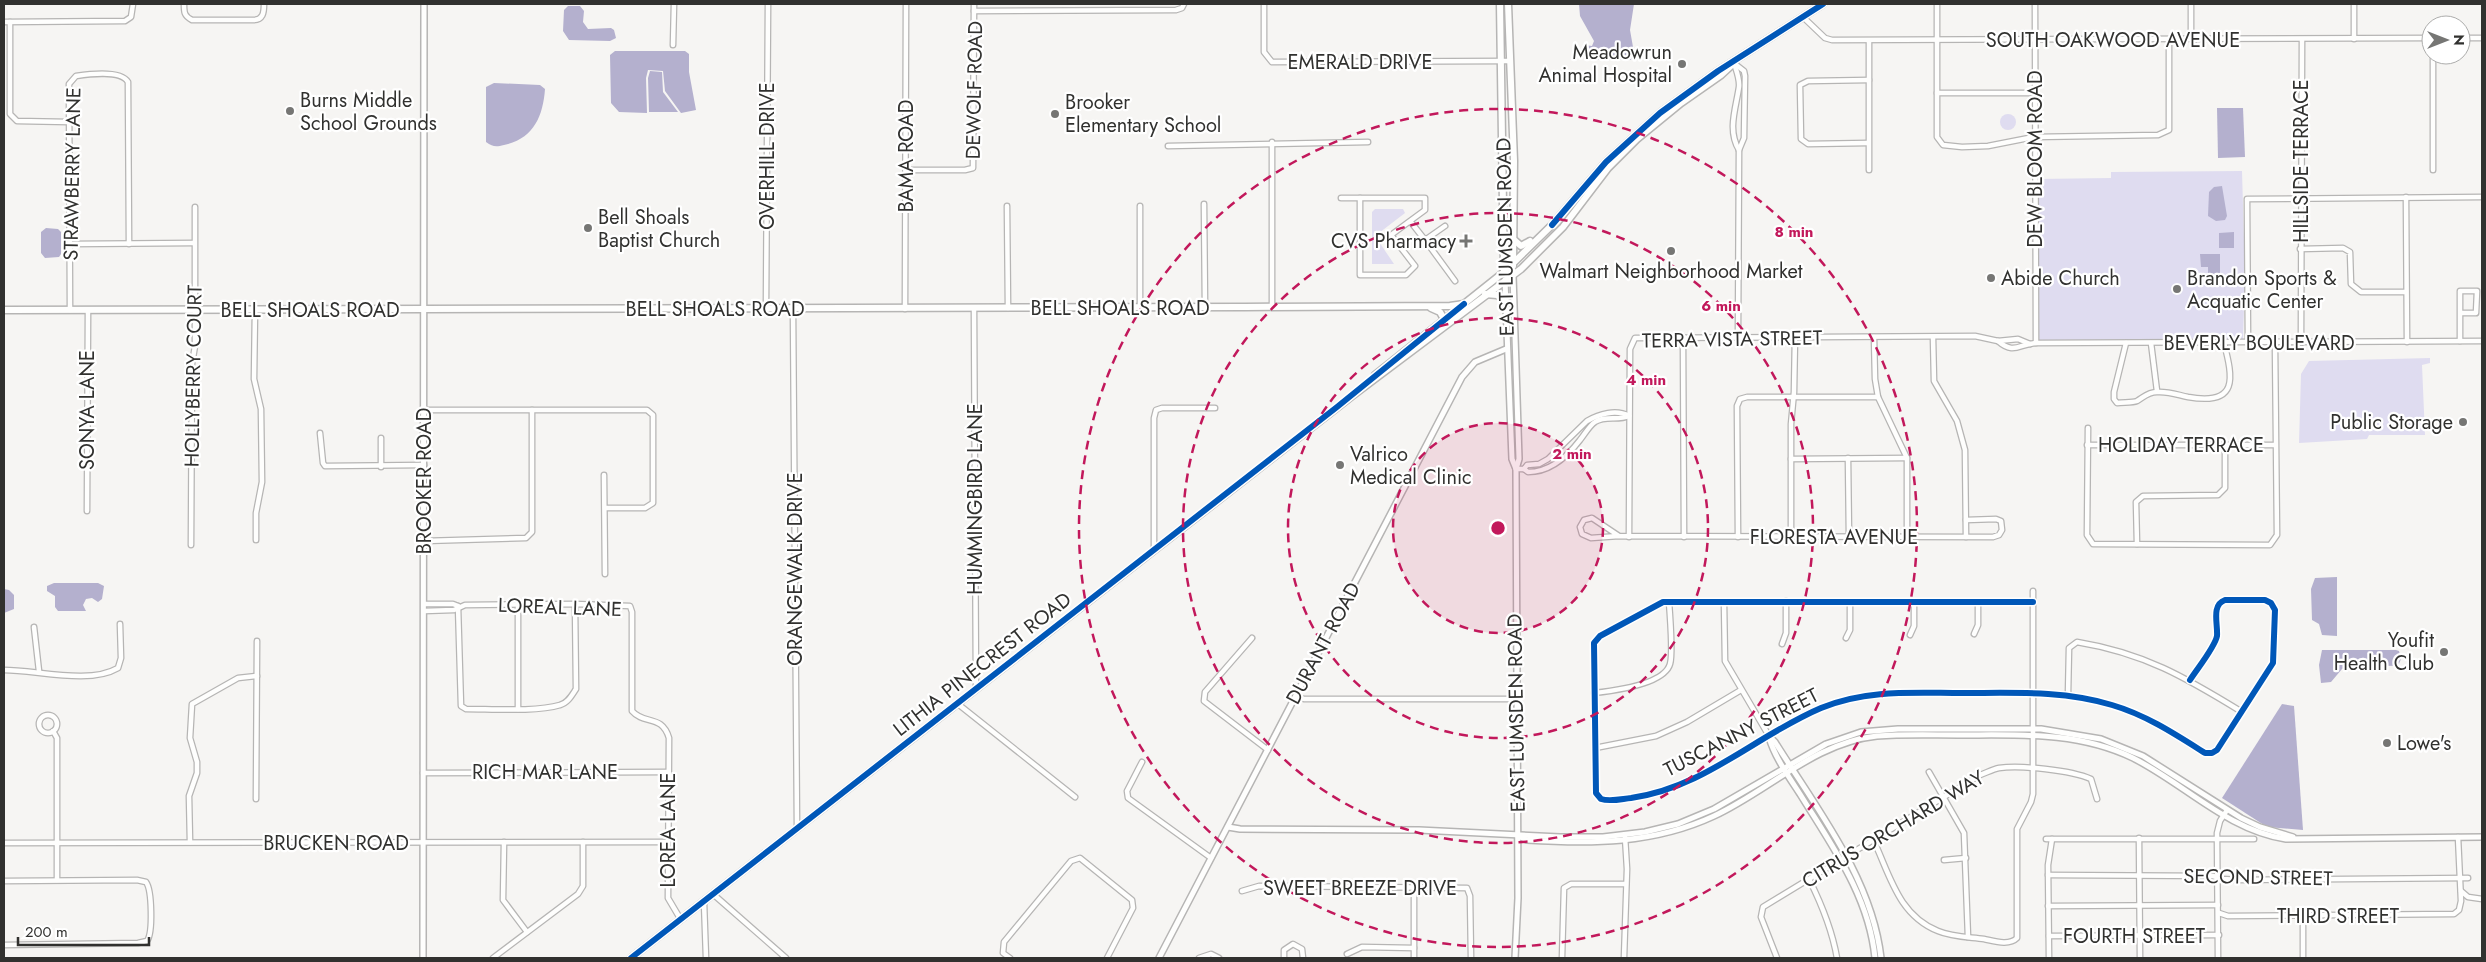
<svg xmlns="http://www.w3.org/2000/svg" width="2486" height="962" viewBox="0 0 2486 962" font-family="Jost,sans-serif">
	<style>
		.green { fill: #dfdcf0 }
		.water { fill: #b4b0ce }
		.lines { fill: none; stroke-linecap: round; stroke-linejoin: round }
		.minor-casing { stroke: #b6b5b4; stroke-width: 7 }
		.tertiary-casing { stroke: #b6b5b4; stroke-width: 8 }
		.secondary-casing { stroke: #b6b5b4; stroke-width: 9 }
		.minor { stroke: #fefefd; stroke-width: 4.5 }
		.tertiary { stroke: #fefefd; stroke-width: 5 }
		.secondary { stroke: #fefefd; stroke-width: 6 }
		.cycleway-casing { stroke: #fff; stroke-width: 9 }
		.cycleway { stroke: #0057b8; stroke-width: 6 }
		.ring { fill: none; stroke: #c2185b; stroke-width: 2.5; stroke-dasharray: 9 6 }
		.poi-dot { fill: #767674; stroke: #fff; stroke-width: 2 }
		.labels { text-anchor: middle; stroke-width: 4.5; stroke-linejoin: round; paint-order: stroke }
		.street-label { font-size: 20px; fill: #31312f; stroke: #fff }
		.poi-label { font-size: 20px; fill: #31312f; stroke: #fff; text-anchor: start }
		.centre { fill: #c2185b; stroke: #fff; stroke-width: 2.5 }
		.ring-label { font-size: 15px; text-anchor: middle; font-weight: bold; fill: #c2185b; stroke: #fff; stroke-width: 4.5; stroke-linejoin: round; paint-order: stroke }
	</style>
	<rect width="100%" height="100%" fill="#f6f5f3"/>
	<g class="green">
		<circle cx="2008" cy="122" r="8"/>
		<polygon points="2242,171 2245,275 2243,340 2038,341 2037,179 2111,178 2111,172"/>
		<polygon points="1403,209 1405,213 1375,236 1394,264 1372,264 1372,212 1375,209"/>
		<polygon points="2430,358 2430,363 2422,365 2425,435 2369,435 2367,439 2299,443 2301,374 2309,361"/>
	</g>
	<g class="water">
		<polygon points="1579,4 1634,4 1630,30 1633,47 1631,60 1592,60 1586,57 1584,45 1592,46 1594,41 1580,16"/>
		<polygon points="568,6 580,6 584,11 583,22 588,29 611,28 614,30 616,38 610,41 569,40 563,31 564,10"/>
		<polygon points="615,51 685,51 689,54 689,72 696,110 681,113 665,91 663,71 648,70 646,78 647,113 619,112 611,103 610,55"/>
		<polygon points="650,71 662,72 663,92 678,112 649,112 648,78"/>
		<path d="M494,83L540,85L545,89C543,117 533,139 504,145C496,147 493,147 486,142V87Z"/>
		<polygon points="2217,108 2243,108 2245,157 2218,158"/>
		<polygon points="2222,186 2227,216 2225,220 2216,221 2208,216 2209,192 2214,187"/>
		<polygon points="46,228 58,229 61,232 61,254 59,257 45,258 41,253 41,232"/>
		<polygon points="2234,232 2234,248 2219,248 2219,233"/>
		<polygon points="2200,254 2220,254 2220,274 2223,275 2223,287 2208,287 2208,267 2201,267"/>
		<polygon points="2337,577 2337,636 2322,635 2319,624 2312,620 2311,589 2315,578"/>
		<polygon points="54,583 98,583 104,586 102,599 98,602 92,598 86,599 83,605 86,611 58,611 55,607 55,596 47,591 47,586"/>
		<polygon points="4,589 9,590 14,595 14,609 4,613"/>
		<polygon points="2322,650 2396,650 2399,651 2401,659 2398,666 2349,665 2342,669 2331,682 2321,683 2319,665"/>
		<polygon points="2282,704 2294,706 2303,830 2267,827 2222,798"/>
	</g>
	<g class="lines">
		<g class="minor-casing">
			<g id="minor">
				<path d="M184,4C184,12 184,16 192,20H253C263,20 264,13 264,4"/>
				<polyline points="1264,4 1264,52 1272,62 1509,61"/>
				<polyline points="1937,4 1937,137 1943,145 1962,147 1988,146 2034,137 2158,135 2169,130 2169,40"/>
				<polyline points="2035,4 2036,343"/>
				<polyline points="2191,4 2191,31 2194,40"/>
				<polyline points="2354,4 2354,39"/>
				<polyline points="974,11 1176,10 1182,8 1184,4"/>
				<polyline points="1803,17 1825,38 1832,40 2431,38"/>
				<polyline points="4,22 125,21 131,17 133,4"/>
				<polyline points="10,22 10,114 17,121 69,122"/>
				<polyline points="2461,38 2482,38"/>
				<polyline points="1869,41 1869,170"/>
				<polyline points="673,45 674,4"/>
				<path d="M1734,63C1736,70 1740,79 1739,87C1736,108 1727,130 1739,150L1738,337"/>
				<polyline points="1735,64 1744,71 1745,76 1744,138 1739,150"/>
				<polyline points="1937,93 2035,93"/>
				<polyline points="1272,142 1272,307"/>
				<polyline points="1868,143 1808,144 1801,139 1800,85 1808,81 1869,80"/>
				<polyline points="1168,146 1368,142"/>
				<polyline points="906,170 965,170 973,168 974,4"/>
				<polyline points="2433,170 2433,55"/>
				<polyline points="2406,197 2407,342"/>
				<polyline points="1341,198 1360,198"/>
				<polyline points="1204,204 1205,308"/>
				<polyline points="1007,206 1008,308"/>
				<polyline points="1140,206 1140,308"/>
				<polyline points="1410,221 1391,235 1415,266 1406,275 1360,275 1360,198 1425,198 1425,210 1410,221 1425,240"/>
				<polyline points="1445,226 1425,240 1455,281"/>
				<polyline points="70,244 194,243"/>
				<polyline points="2300,249 2343,248 2350,252 2351,284 2361,292 2406,292"/>
				<polyline points="974,308 976,689"/>
				<polyline points="766,309 768,4"/>
				<polyline points="793,309 797,829"/>
				<polyline points="905,309 906,4"/>
				<path d="M70,310L69,84L76,76C89,74 121,70 128,82L129,244"/>
				<polyline points="255,310 254,379 261,409 262,482 256,513 256,540"/>
				<path d="M2460,313H2476L2477,291H2460C2460,308 2460,325 2460,341"/>
				<polyline points="1683,337 1684,537"/>
				<polyline points="1874,337 1875,379 1878,397 1907,458 1907,537"/>
				<polyline points="1933,337 1934,381 1957,421 1965,450 1966,537"/>
				<path d="M1998,341C2014,355 2019,344 2036,343L2482,341"/>
				<path d="M2126,343L2114,392V399L2117,403C2123,402 2132,403 2137,401C2144,397 2148,392 2157,392C2168,391 2178,395 2188,397C2239,406 2233,378 2224,343"/>
				<polyline points="2151,343 2157,391"/>
				<polyline points="2248,343 2247,199 2482,197"/>
				<polyline points="2301,343 2302,40"/>
				<polyline points="424,410 647,410 653,415 653,503 645,508 605,508"/>
				<polyline points="2088,428 2087,535 2093,544 2270,545 2277,535 2275,344"/>
				<polyline points="320,433 323,463 325,466 424,465"/>
				<polyline points="381,438 381,467"/>
				<polyline points="2087,445 2274,445"/>
				<polyline points="1848,458 1849,537"/>
				<polyline points="1791,459 1907,458"/>
				<path d="M1516,469H1524L1527,465L1539,464L1548,459L1587,421C1599,414 1616,409 1629,416"/>
				<path d="M1524,469L1528,472C1550,472 1567,457 1580,440C1585,434 1589,426 1595,422C1605,415 1618,421 1629,416"/>
				<polyline points="604,475 605,574"/>
				<polyline points="87,511 88,310"/>
				<polyline points="1619,536 1592,518 1584,520 1580,527 1582,534 1591,538 1619,536 1993,537 1999,535 2002,530 2001,521 1996,519 1966,520"/>
				<polyline points="1791,536 1791,424 1794,392 1795,337"/>
				<polyline points="1629,537 1630,349 1635,338 1975,336 1998,341 2018,339 2030,344"/>
				<polyline points="1738,537 1737,406 1740,399 1747,397 1878,397"/>
				<polyline points="424,541 526,538 532,532 532,410"/>
				<polyline points="2137,544 2136,502 2143,496 2218,495 2225,488 2225,444"/>
				<polyline points="191,545 192,364 195,346 195,207"/>
				<polyline points="1154,551 1154,418 1156,410 1162,408 1215,408"/>
				<polyline points="1724,602 1725,661 1769,736"/>
				<path d="M2033,602H1663L1600,636L1594,643L1596,793L1601,799C1610,802 1621,799 1631,798C1704,788 1755,736 1821,708C1866,689 1914,693 1962,693C2012,693 2063,690 2112,705C2146,715 2175,734 2205,753H2212L2217,750L2273,663L2275,610L2271,603L2265,600H2225C2211,605 2218,624 2217,636C2215,647 2197,669 2190,680"/>
				<polyline points="424,604 453,604 458,606"/>
				<polyline points="518,604 518,709"/>
				<path d="M458,606L461,706L466,709C492,709 537,712 560,705C568,703 572,695 576,689L575,604"/>
				<path d="M424,611L454,610L465,605L575,604L630,606L632,612V711C644,725 662,714 669,738L668,898L681,920"/>
				<polyline points="34,627 39,671"/>
				<polyline points="1974,634 1978,625 1978,602"/>
				<polyline points="1910,635 1914,626 1914,602"/>
				<polyline points="1252,638 1205,692 1204,701 1268,750"/>
				<polyline points="1846,638 1850,630 1850,602"/>
				<polyline points="1782,644 1786,633 1786,601"/>
				<path d="M4,670C37,670 89,685 118,668L121,658L120,624"/>
				<path d="M1594,693C1612,691 1664,685 1670,664C1673,654 1670,615 1669,602"/>
				<path d="M2068,695L2069,648L2077,642C2144,653 2185,677 2242,712"/>
				<polyline points="1296,696 1304,699 1517,699"/>
				<polyline points="958,704 1075,797"/>
				<circle cx="48" cy="724" r="9"/>
				<polyline points="53,731 57,738 57,880"/>
				<polyline points="1595,748 1656,736 1687,722 1741,690"/>
				<polyline points="1142,762 1127,791 1128,798 1211,858"/>
				<polyline points="1929,772 1964,833 1968,937"/>
				<polyline points="423,773 667,772"/>
				<polyline points="256,799 257,641"/>
				<polyline points="2139,838 2140,958"/>
				<path d="M1873,839C1890,875 1898,915 1938,931C1952,937 1969,937 1984,939C1994,941 2009,946 2017,938V829L2031,802L2033,794V591"/>
				<polyline points="2046,839 2254,839"/>
				<polyline points="190,842 189,796 197,773 197,762 190,738 192,704 238,678 257,676"/>
				<polyline points="504,842 503,900 527,932"/>
				<polyline points="4,843 668,842"/>
				<polyline points="1944,860 1966,858"/>
				<polyline points="2048,875 2213,876 2223,879 2239,880 2468,878"/>
				<path d="M1809,879C1822,905 1832,929 1837,958"/>
				<path d="M4,881L137,880L146,882C152,890 153,933 147,941L138,943L4,945"/>
				<polyline points="1242,891 1259,886 1467,888 1470,896 1471,958"/>
				<polyline points="2461,891 2468,897 2482,899"/>
				<polyline points="713,894 786,958"/>
				<polyline points="704,902 706,958"/>
				<polyline points="2048,906 2218,905"/>
				<polyline points="2219,913 2228,916 2454,914 2459,910 2461,901 2458,837"/>
				<polyline points="2303,925 2303,958"/>
				<polyline points="2049,936 2219,935"/>
				<polyline points="1347,954 1362,947 1414,948"/>
				<polyline points="493,958 578,894 583,886 583,842"/>
				<polyline points="1010,958 1003,953 1004,942 1071,861 1080,858 1132,900 1133,908 1107,958"/>
				<polyline points="1199,958 1211,954 1219,958"/>
				<polyline points="1284,958 1284,950 1293,944 1302,949 1303,958"/>
				<polyline points="1414,958 1414,888"/>
				<polyline points="1562,958 1564,888 1571,884 1626,884"/>
				<polyline points="1624,958 1627,869 1625,837"/>
				<path d="M1777,958L1761,917L1763,907L1980,775C1986,773 1993,769 1999,768C2020,765 2071,770 2091,779L2097,799"/>
				<polyline points="2049,958 2048,865 2052,839"/>
				<polyline points="2218,958 2217,833 2220,821 2227,810"/>
			</g>
		</g>
		<g class="tertiary-casing">
			<g id="tertiary">
				<polyline points="1513,275 1519,459 1516,469 1518,898 1515,958"/>
				<polyline points="1505,280 1512,459 1516,469"/>
				<path d="M1769,736L1775,742C1816,808 1872,878 1881,958"/>
				<path d="M1769,737C1774,756 1789,777 1800,794C1832,846 1869,896 1875,958"/>
				<polyline points="1228,827 1240,829 1419,830 1560,837 1603,837 1645,832 1678,824 1714,809 1826,744 1861,732 1898,729 2041,729 2101,739 2143,756 2241,818 2260,827 2293,837"/>
				<path d="M1518,836L1527,840C1592,844 1654,844 1714,816C1768,791 1816,742 1877,736C1904,734 1931,735 1958,735C2018,735 2077,731 2133,758C2185,784 2227,830 2286,839L2482,837"/>
				<polyline points="423,958 424,4"/>
				<polyline points="1159,958 1462,377 1475,362 1506,349"/>
			</g>
		</g>
		<g class="secondary-casing">
			<g id="secondary">
				<polyline points="1500,4 1504,272"/>
				<polyline points="1508,4 1514,161 1513,266"/>
				<polyline points="1513,239 1521,246 1530,241"/>
				<polyline points="1485,294 1497,295 1506,301"/>
				<polyline points="1431,308 1440,312 1444,319"/>
				<polyline points="4,310 1245,307 1450,306 1464,304"/>
				<polyline points="1375,375 1504,272 1552,225 1606,162 1660,113 1718,71 1823,4"/>
				<polyline points="631,958 1352,396 1521,269 1563,227 1608,168 1637,139 1681,103 1721,75 1734,63"/>
			</g>
		</g>
		<use href="#minor" class="minor"/>
		<use href="#tertiary" class="tertiary"/>
		<use href="#secondary" class="secondary"/>
		<g class="cycleway-casing">
			<g id="cycleway">
				<polyline points="1552,225 1606,162 1660,113 1718,71 1823,4"/>
				<path d="M2033,602H1663L1600,636L1594,643L1596,793L1601,799C1610,802 1621,799 1631,798C1704,788 1755,736 1821,708C1866,689 1914,693 1962,693C2012,693 2063,690 2112,705C2146,715 2175,734 2205,753H2212L2217,750L2273,663L2275,610L2271,603L2265,600H2225C2211,605 2218,624 2217,636C2215,647 2197,669 2190,680"/>
				<polyline points="631,958 1337,407 1464,304"/>
			</g>
		</g>
		<use href="#cycleway" class="cycleway"/>
	</g>
	<circle cx="1498" cy="528" r="105" fill="#c2185b" fill-opacity=".12"/>
	<g class="ring">
		<circle cx="1498" cy="528" r="105"/>
		<circle cx="1498" cy="528" r="210"/>
		<circle cx="1498" cy="528" r="315"/>
		<circle cx="1498" cy="528" r="419"/>
	</g>
	<g class="poi-dot">
		<circle cx="1682" cy="64" r="5"/>
		<circle cx="290" cy="111" r="5"/>
		<circle cx="1055" cy="114" r="5"/>
		<circle cx="588" cy="228" r="5"/>
		<path d="M1463.5 233.5h5v5h5v5h-5v5h-5v-5h-5v-5h5z"/>
		<circle cx="1671" cy="251" r="5"/>
		<circle cx="1991" cy="278" r="5"/>
		<circle cx="2177" cy="289" r="5"/>
		<circle cx="2463" cy="422" r="5"/>
		<circle cx="1340" cy="465" r="5"/>
		<circle cx="2444" cy="652" r="5"/>
		<circle cx="2387" cy="743" r="5"/>
	</g>
	<g class="labels">
		<g class="street-label">
			<text x="2113" y="47">SOUTH OAKWOOD AVENUE</text>
			<text x="1360" y="69">EMERALD DRIVE</text>
			<text transform="translate(974 90) rotate(-89)" y="7">DEWOLF ROAD</text>
			<text transform="translate(767 156) rotate(-90)" y="7">OVERHILL DRIVE</text>
			<text transform="translate(906 156) rotate(-90)" y="7">BAMA ROAD</text>
			<text transform="translate(2035 159) rotate(-90)" y="7">DEW BLOOM ROAD</text>
			<text transform="translate(2301 161) rotate(-90)" y="7">HILLSIDE TERRACE</text>
			<text transform="translate(72 174) rotate(-89)" y="7">STRAWBERRY LANE</text>
			<text transform="translate(1505 237) rotate(-91)" y="7">EAST LUMSDEN ROAD</text>
			<text x="1120" y="315">BELL SHOALS ROAD</text>
			<text x="715" y="316">BELL SHOALS ROAD</text>
			<text x="310" y="317">BELL SHOALS ROAD</text>
			<text transform="translate(1732 339) rotate(-1)" y="7">TERRA VISTA STREET</text>
			<text x="2259" y="350">BEVERLY BOULEVARD</text>
			<text transform="translate(193 376) rotate(-89)" y="7">HOLLYBERRY COURT</text>
			<text transform="translate(87 410) rotate(-90)" y="7">SONYA LANE</text>
			<text x="2181" y="452">HOLIDAY TERRACE</text>
			<text transform="translate(424 481) rotate(-90)" y="7">BROOKER ROAD</text>
			<text transform="translate(975 499) rotate(-90)" y="7">HUMMINGBIRD LANE</text>
			<text x="1834" y="544">FLORESTA AVENUE</text>
			<text transform="translate(795 569) rotate(-90)" y="7">ORANGEWALK DRIVE</text>
			<text transform="translate(560 607) rotate(2)" y="7">LOREAL LANE</text>
			<text transform="translate(1323 643) rotate(-62)" y="7">DURANT ROAD</text>
			<text transform="translate(982 664) rotate(-38)" y="7">LITHIA PINECREST ROAD</text>
			<text transform="translate(1516 713) rotate(-91)" y="7">EAST LUMSDEN ROAD</text>
			<text transform="translate(1741 732) rotate(-27)" y="7">TUSCANNY STREET</text>
			<text x="545" y="779">RICH MAR LANE</text>
			<text transform="translate(1893 829) rotate(-31)" y="7">CITRUS ORCHARD WAY</text>
			<text transform="translate(668 830) rotate(-90)" y="7">LOREA LANE</text>
			<text x="336" y="850">BRUCKEN ROAD</text>
			<text transform="translate(2258 877) rotate(1)" y="7">SECOND STREET</text>
			<text x="1360" y="895">SWEET BREEZE DRIVE</text>
			<text x="2338" y="923">THIRD STREET</text>
			<text x="2134" y="943">FOURTH STREET</text>
		</g>
		<g class="poi-label">
			<text x="1672" y="59" text-anchor="end">Meadowrun<tspan x="1672" dy="23">Animal Hospital</tspan></text>
			<text x="300" y="107">Burns Middle<tspan x="300" dy="23">School Grounds</tspan></text>
			<text x="1065" y="109">Brooker<tspan x="1065" dy="23">Elementary School</tspan></text>
			<text x="598" y="224">Bell Shoals<tspan x="598" dy="23">Baptist Church</tspan></text>
			<text x="1456" y="248" text-anchor="end">CVS Pharmacy</text>
			<text x="1671" y="278" text-anchor="middle">Walmart Neighborhood Market</text>
			<text x="2001" y="285">Abide Church</text>
			<text x="2187" y="285">Brandon Sports &amp;<tspan x="2187" dy="23">Acquatic Center</tspan></text>
			<text x="2453" y="429" text-anchor="end">Public Storage</text>
			<text x="1350" y="461">Valrico<tspan x="1350" dy="23">Medical Clinic</tspan></text>
			<text x="2434" y="647" text-anchor="end">Youfit<tspan x="2434" dy="23">Health Club</tspan></text>
			<text x="2397" y="750">Lowe's</text>
		</g>
	</g>
	<circle cx="1498" cy="528" r="8" class="centre"/>
	<g class="ring-label">
		<text x="1794" y="237">8 min</text>
		<text x="1721" y="311">6 min</text>
		<text x="1646" y="385">4 min</text>
		<text x="1572" y="459">2 min</text>
	</g>
	<rect width="2486" height="962" fill="none" stroke="#31312f" stroke-width="10"/>
	<g transform="translate(2446 40) rotate(90)"><circle r="24" fill="#ffffff" stroke="#adadac"/>
	<path d="M0-4L9 19L0 12L-9 19Z" fill="#767674"/>
	<text y="-8" font-size="14" font-weight="bold" text-anchor="middle" fill="#31312f">N</text>
	</g>
	<path d="M18 937v8h131v-8" fill="none" stroke="#31312f" stroke-width="2.5"/>
	<text x="25" y="937" font-size="15" fill="#31312f" stroke="#ffffff" stroke-width="4" paint-order="stroke">200 m</text>
</svg>
